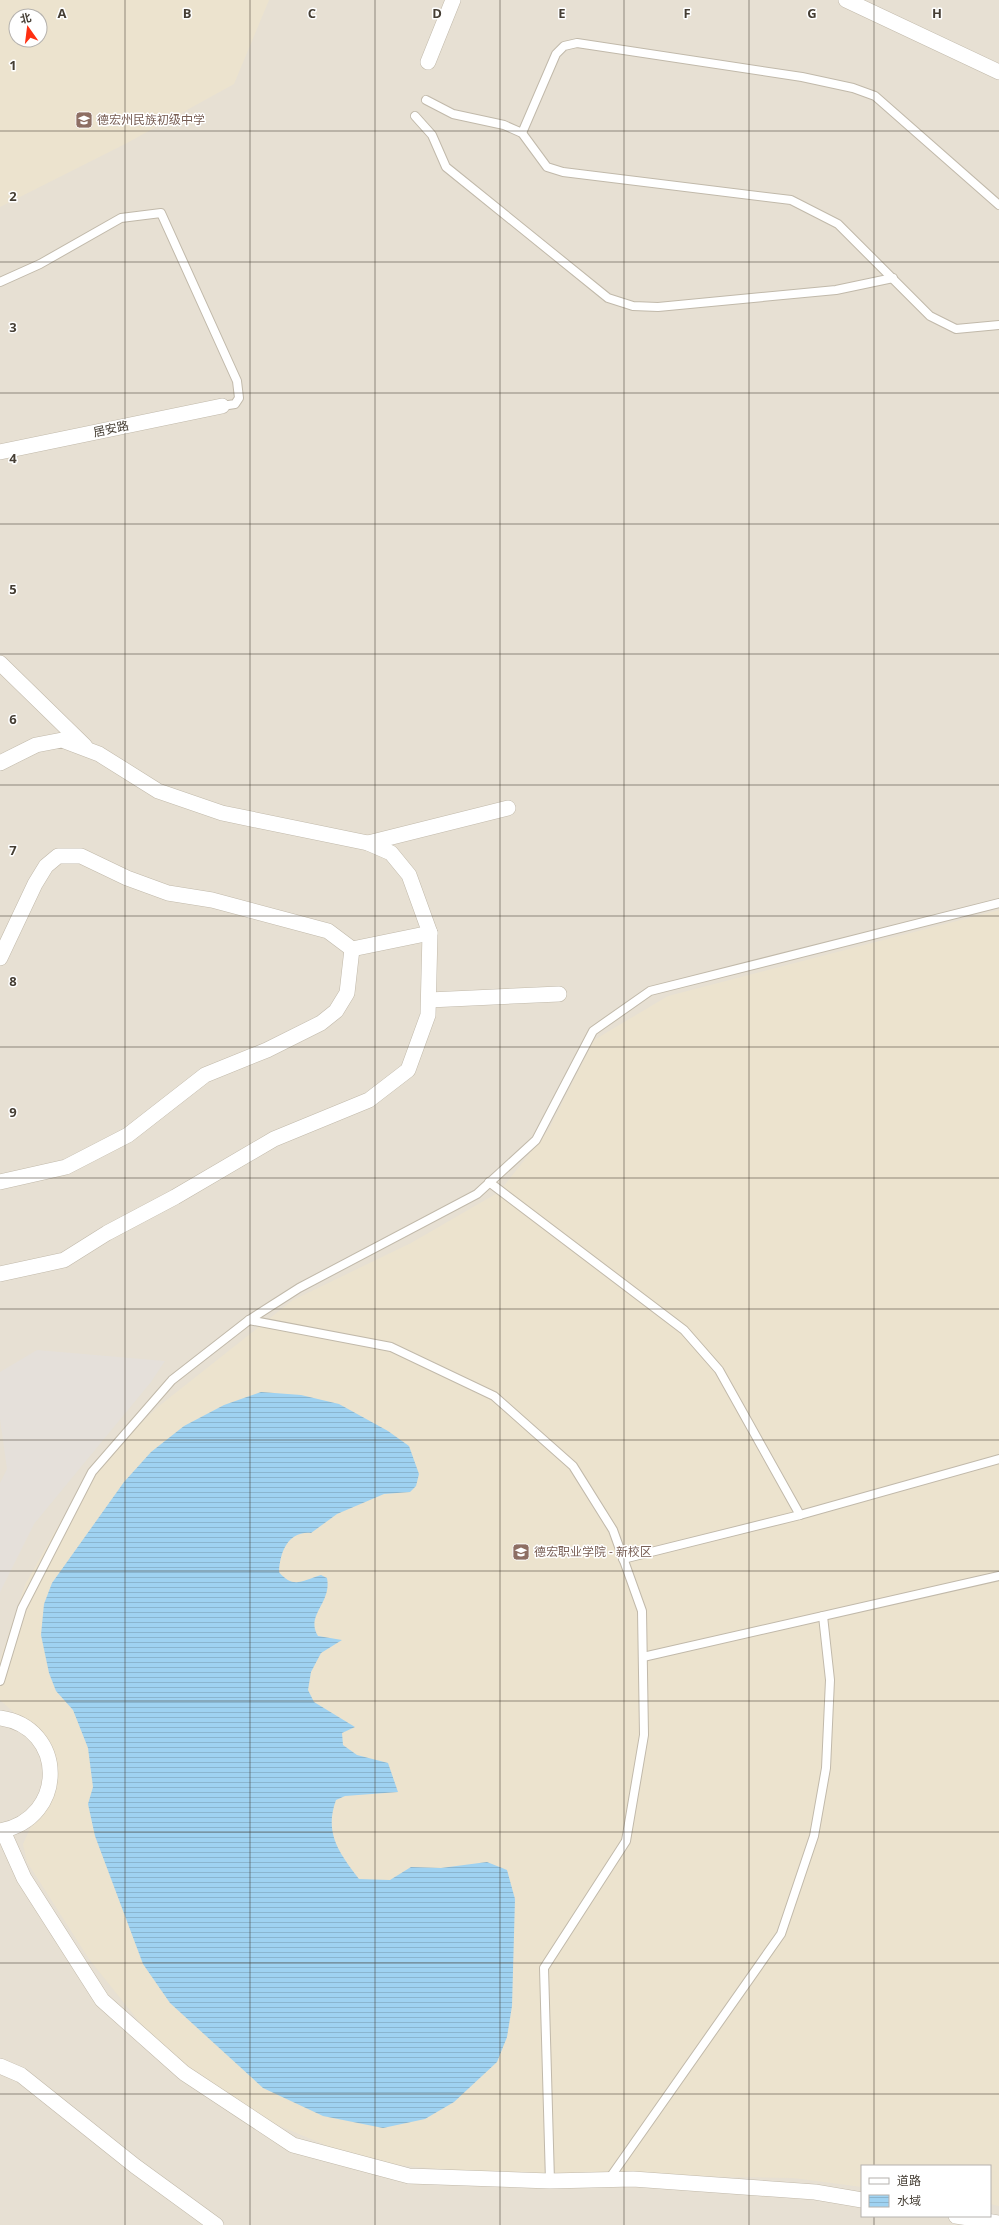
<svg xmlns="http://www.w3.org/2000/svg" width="999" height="2225" viewBox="0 0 999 2225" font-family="'Open Sans','Noto Sans SC',sans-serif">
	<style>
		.residential { fill: #e7e0d3; fill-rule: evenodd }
		.industrial { fill: #e5e0da }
		.education { fill: #ece3ce; fill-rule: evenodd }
		.water { fill: url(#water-rules) }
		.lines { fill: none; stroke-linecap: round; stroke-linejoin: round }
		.lane-casing { stroke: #c1b9aa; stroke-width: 10 }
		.street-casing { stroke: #c1b9aa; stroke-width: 16 }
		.lane { stroke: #fff; stroke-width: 8 }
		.street { stroke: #fff; stroke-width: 15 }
		.grid { fill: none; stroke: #453e34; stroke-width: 1; stroke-opacity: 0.55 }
		.labels { text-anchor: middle; stroke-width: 3; stroke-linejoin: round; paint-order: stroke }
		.education-label { font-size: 12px; fill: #785e54; stroke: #fff; text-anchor: start }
		.street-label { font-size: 12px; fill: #453e34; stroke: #fff }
		.grid-label { font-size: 13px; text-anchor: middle; font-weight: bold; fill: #453e34; stroke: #fff; stroke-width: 3; stroke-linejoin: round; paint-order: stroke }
	</style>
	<defs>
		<pattern id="water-rules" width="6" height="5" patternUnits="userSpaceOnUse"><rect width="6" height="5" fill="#9fd2f1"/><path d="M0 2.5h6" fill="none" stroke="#8ab5cf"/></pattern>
	</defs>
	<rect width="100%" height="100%" fill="#f3eee5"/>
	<path class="residential" d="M0,0H999V2225H0ZM16,16H40V40H16ZM862,2166H990V2216H862Z"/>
	<polygon class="industrial" points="37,1350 165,1361 151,1382 34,1524 0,1592 0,1483 7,1469 0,1419 0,1372"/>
	<g class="education">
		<path d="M0,0H269L234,84L127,143L0,207ZM16,16H40V40H16Z"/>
		<polygon points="999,910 999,2206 990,2204 990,2166 862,2166 862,2187 793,2178 484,2173 366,2162 275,2124 207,2086 149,2034 89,1959 27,1862 23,1844 45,1796 48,1770 28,1725 0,1700 0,1660 25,1585 62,1519 109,1454 159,1406 293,1300 411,1243 499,1192 549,1129 594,1040 668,996"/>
	</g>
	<path class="water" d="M261,1392L301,1395L339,1404L388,1431L409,1446L419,1474L416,1486L410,1492L384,1494L337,1514L311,1533C288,1531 280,1552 279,1572C293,1589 302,1581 321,1575L327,1578C332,1603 305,1615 318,1636L342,1640L321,1653L311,1672L308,1690L314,1702L355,1727L342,1733L343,1745L357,1755L388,1763L398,1792L345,1796L336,1800C324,1833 339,1853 359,1879L390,1880L411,1867L441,1868L487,1862L507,1870L515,1899L512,2006L507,2037L497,2062L454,2102L425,2119L383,2128L323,2116L263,2088L170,2003L143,1964L95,1836L88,1804L93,1787L88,1748L73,1710L56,1691L49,1673L41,1635L44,1604L52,1583L124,1482L151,1452L184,1426L224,1405Z"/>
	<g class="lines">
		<g class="lane-casing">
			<g id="lane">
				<polyline points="426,100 453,114 504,125 522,133 547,167 563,172 791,200 838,224 930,316 956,329 999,325"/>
				<polyline points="415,116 432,135 446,167 608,298 633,306 658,307 836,290 893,278"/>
				<polyline points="522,133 556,54 564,46 577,43 802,77 853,88 875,96 999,205"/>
				<polyline points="0,282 40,264 121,218 161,213 237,381 239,398 235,404 222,406"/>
				<polyline points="489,1182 684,1330 719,1370 800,1515"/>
				<polyline points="249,1320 391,1347 494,1396 573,1466 613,1530 642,1611 644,1735 626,1841 544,1968 550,2181"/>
				<polyline points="623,1559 800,1515 999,1459"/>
				<polyline points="643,1657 999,1576"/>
				<polyline points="0,1681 22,1608 92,1472 172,1380 249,1320 299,1288 477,1194 536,1140 593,1031 650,991 999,903"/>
				<polyline points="609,2179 781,1934 814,1836 826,1768 830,1680 823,1616"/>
			</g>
		</g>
		<g class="street-casing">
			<g id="street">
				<polyline points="846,0 999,72"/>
				<polyline points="428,62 453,0"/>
				<polyline points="0,452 222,406"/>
				<polyline points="0,663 85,746"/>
				<polyline points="0,763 36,745 62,740 99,754 158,791 222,813 368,843 391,853 409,875 430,933 428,1015 408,1070 369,1100 274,1139 175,1197 107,1233 64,1260 0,1274"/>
				<polyline points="368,843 508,808"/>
				<polyline points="352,949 430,933"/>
				<polyline points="0,958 35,884 46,866 58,856 81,856 127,878 168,893 212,900 328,931 352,949 347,993 336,1011 321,1023 267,1050 205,1075 128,1135 66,1167 0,1182"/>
				<polyline points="429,1000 559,994"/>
				<path d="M0,1718C66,1727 68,1818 0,1831"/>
				<polyline points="3,1831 24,1878 102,2000 184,2073 293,2145 409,2176 550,2181 633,2179 815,2192 862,2200"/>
				<polyline points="0,2066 21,2075 135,2166 216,2225"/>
				<polyline points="956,2216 999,2223"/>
			</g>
		</g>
		<use href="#lane" class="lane"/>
		<use href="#street" class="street"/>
	</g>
	<path class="grid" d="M125,0V2225M250,0V2225M375,0V2225M500,0V2225M624,0V2225M749,0V2225M874,0V2166M0,131H999M0,262H999M0,393H999M0,524H999M0,654H999M0,785H999M0,916H999M0,1047H999M0,1178H999M0,1309H999M0,1440H999M0,1571H999M0,1701H999M0,1832H999M0,1963H999M0,2094H999M874,2216V2225"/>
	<defs>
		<g id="school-square" transform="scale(0.9)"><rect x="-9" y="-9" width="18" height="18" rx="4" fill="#8d6e63" stroke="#fff"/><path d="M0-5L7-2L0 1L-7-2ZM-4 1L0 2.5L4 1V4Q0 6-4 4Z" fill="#fff"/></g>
	</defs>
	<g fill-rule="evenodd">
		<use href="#school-square" x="84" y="120"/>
		<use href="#school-square" x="521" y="1552"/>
	</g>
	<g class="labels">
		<g class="education-label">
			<text x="97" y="124">德宏州民族初级中学</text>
			<text x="534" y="1556">德宏职业学院 - 新校区</text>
		</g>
		<g class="street-label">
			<text transform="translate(111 429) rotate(-12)" y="4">居安路</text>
		</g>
	</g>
	<g class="grid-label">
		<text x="62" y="18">A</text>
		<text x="187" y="18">B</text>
		<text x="312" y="18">C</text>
		<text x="437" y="18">D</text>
		<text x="562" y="18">E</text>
		<text x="687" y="18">F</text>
		<text x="812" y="18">G</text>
		<text x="937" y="18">H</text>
		<text x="13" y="70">1</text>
		<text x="13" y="201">2</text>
		<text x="13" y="332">3</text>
		<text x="13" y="463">4</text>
		<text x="13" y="594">5</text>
		<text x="13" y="724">6</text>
		<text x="13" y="855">7</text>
		<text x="13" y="986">8</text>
		<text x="13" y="1117">9</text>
	</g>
	<rect x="861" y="2165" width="130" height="52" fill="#ffffff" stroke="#b5b2ae"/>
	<rect x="869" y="2178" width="20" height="6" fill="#ffffff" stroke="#b5b2ae"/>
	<text x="897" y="2185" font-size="12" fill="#453e34">道路</text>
	<rect x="869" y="2195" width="20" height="12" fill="url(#water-rules)" stroke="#b5b2ae"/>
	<text x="897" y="2205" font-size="12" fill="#453e34">水域</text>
	<g transform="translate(28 28) rotate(346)"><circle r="19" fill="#ffffff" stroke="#b5b2ae"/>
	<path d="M0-3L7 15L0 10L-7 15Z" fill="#fe2f11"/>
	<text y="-6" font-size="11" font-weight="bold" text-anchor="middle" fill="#453e34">北</text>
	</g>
</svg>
